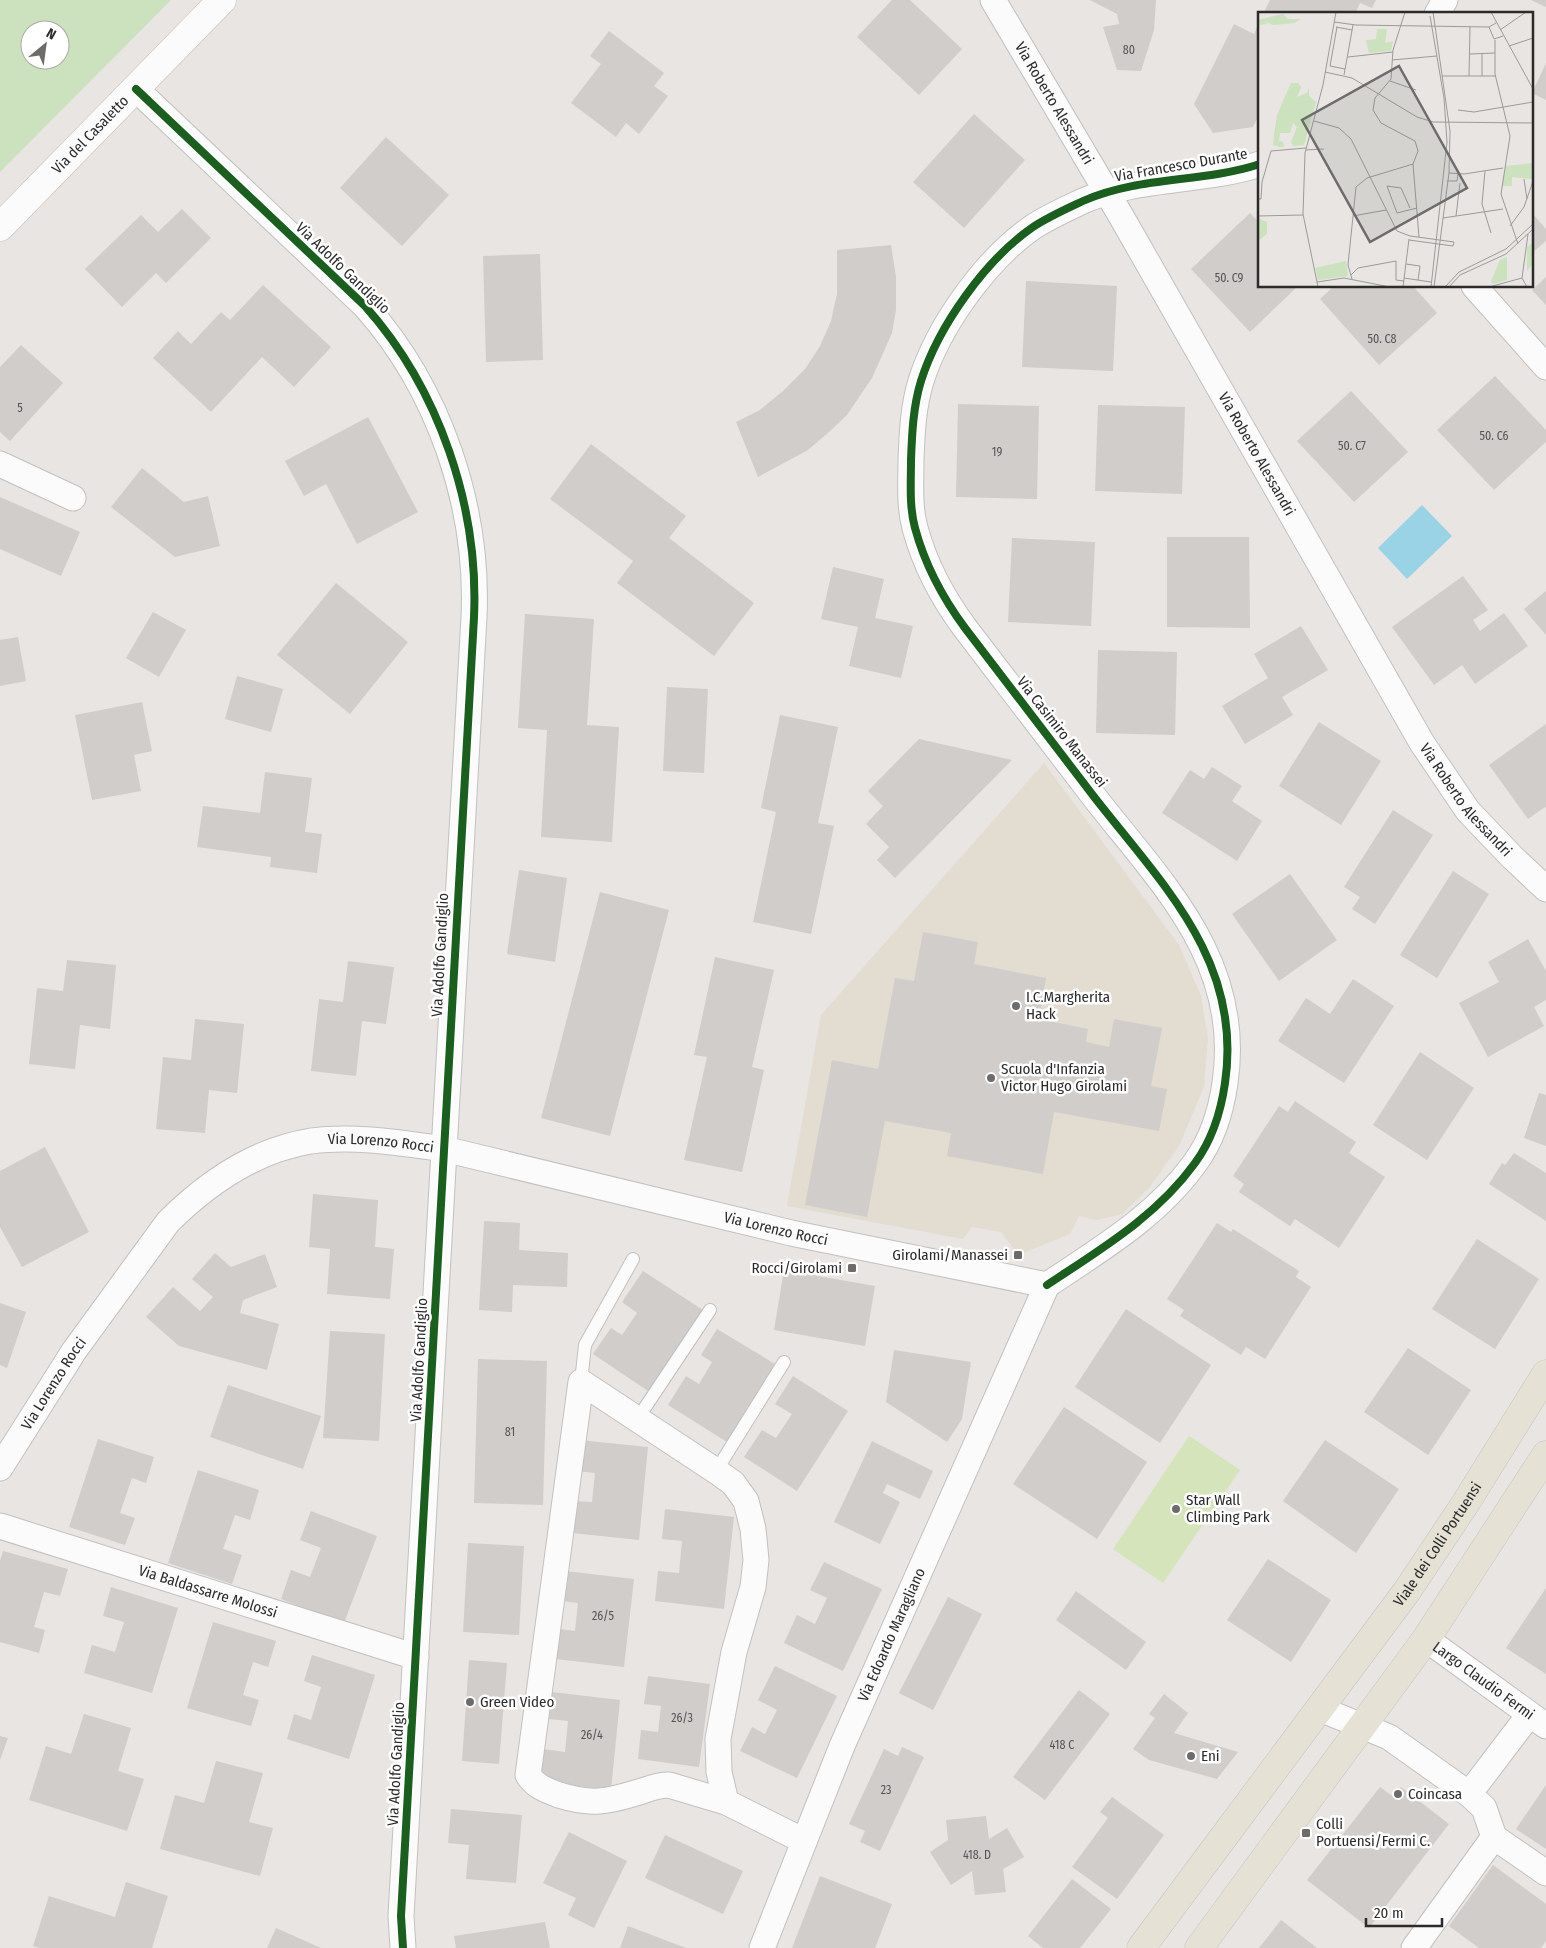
<svg xmlns="http://www.w3.org/2000/svg" width="1546" height="1948" viewBox="0 0 1546 1948" font-family="'Fira Sans Condensed',sans-serif">
	<style>
		.education { fill: #e2dcd1 }
		.green { fill: #cce1bd; fill-rule: evenodd }
		.pitch { fill: #d5e4bb }
		.water { fill: #9ad3e5 }
		.building { fill: #d0cdcb }
		.lines { fill: none; stroke-linecap: round; stroke-linejoin: round }
		.service-casing { stroke: #c2c1c1; stroke-width: 14 }
		.minor-casing { stroke: #c2c1c1; stroke-width: 27 }
		.tertiary-casing { stroke: #c2c1c1; stroke-width: 29 }
		.primary-casing { stroke: #c5c3c2; stroke-width: 29 }
		.service { stroke: #fcfbfb; stroke-width: 12 }
		.minor { stroke: #fcfbfb; stroke-width: 25 }
		.tertiary { stroke: #fcfbfb; stroke-width: 28 }
		.primary { stroke: #e5e2d5; stroke-width: 28 }
		.cycleway-casing { stroke: #fff; stroke-width: 11 }
		.cycleway { stroke: #1b5e20; stroke-width: 8 }
		.poi-dot { fill: #6d6c6b; stroke: #fff; stroke-width: 2 }
		.labels { text-anchor: middle; stroke-width: 5; stroke-linejoin: round; paint-order: stroke }
		.number-label { font-size: 12px; fill: #555454 }
		.street-label { font-size: 15px; fill: #2b2b2b; stroke: #fff }
		.poi-label { font-size: 15px; fill: #2b2b2b; stroke: #fff; text-anchor: start }
		.inset-road { fill: none; stroke: #9c9b99; stroke-width: 1 }
		.view { fill: #6d6c6b; fill-opacity: 0.15; stroke: #6d6c6b; stroke-width: 2.5 }
		.inset-edge { fill: none; stroke: #2b2b2b; stroke-width: 2.5 }
	</style>
	<rect width="100%" height="100%" fill="#e8e5e2"/>
	<polygon class="education" points="1044,763 1179,945 1201,996 1208,1038 1204,1087 1179,1146 1149,1188 1122,1214 1097,1220 1079,1216 1070,1234 1018,1255 1001,1232 972,1227 963,1239 787,1206 821,1015"/>
	<path class="green" d="M0,0H171L0,172ZM30,30H60V60H30Z"/>
	<polygon class="pitch" points="1189,1436 1240,1470 1163,1583 1113,1549"/>
	<polygon class="water" points="1422,505 1452,536 1407,579 1378,548"/>
	<g class="building">
		<polygon points="892,0 910,0 962,49 919,95 857,37"/>
		<polygon points="1090,0 1156,0 1154,30 1141,71 1117,70 1103,27 1119,24 1117,14"/>
		<polygon points="1270,0 1376,0 1372,8 1360,3 1355,14 1263,14"/>
		<polygon points="1531,0 1546,0 1546,7"/>
		<polygon points="1260,21 1260,113 1253,127 1213,133 1194,104 1234,24 1254,34"/>
		<polygon points="609,31 664,73 654,86 668,96 639,134 626,123 616,137 571,103 601,64 590,56"/>
		<polygon points="1546,63 1546,100 1532,93"/>
		<polygon points="974,114 1025,160 964,228 913,182"/>
		<polygon points="386,137 449,195 402,246 340,188"/>
		<polygon points="182,209 211,238 166,283 156,273 122,307 85,269 141,215 158,232"/>
		<polygon points="1250,213 1260,223 1260,286 1298,286 1250,332 1191,269"/>
		<polygon points="1532,213 1546,229 1546,241 1532,253"/>
		<polygon points="891,245 896,277 896,310 892,333 872,378 847,415 829,432 808,450 758,477 736,422 760,410 783,391 805,369 820,346 831,321 837,294 837,250"/>
		<polygon points="540,254 543,360 486,362 483,256"/>
		<polygon points="1546,277 1546,305 1532,290"/>
		<polygon points="1026,281 1117,286 1113,371 1022,367"/>
		<polygon points="263,285 331,347 294,387 262,357 211,412 153,358 178,331 191,344 221,312 230,320"/>
		<polygon points="1334,286 1413,286 1437,313 1379,365 1320,299"/>
		<polygon points="21,345 63,383 10,441 0,432 0,367"/>
		<polygon points="1495,376 1546,430 1546,442 1494,490 1437,430"/>
		<polygon points="1351,391 1408,452 1354,502 1297,441"/>
		<polygon points="958,404 1039,406 1037,499 956,497"/>
		<polygon points="1098,405 1185,407 1182,494 1095,491"/>
		<polygon points="368,417 418,512 357,544 326,484 304,496 285,461"/>
		<polygon points="591,444 686,516 669,538 754,603 714,656 617,583 633,561 550,499"/>
		<polygon points="142,468 184,502 208,496 220,546 175,557 111,507"/>
		<polygon points="0,497 80,532 61,576 0,549"/>
		<polygon points="1167,537 1249,537 1250,628 1167,627"/>
		<polygon points="1012,538 1095,542 1091,626 1008,622"/>
		<polygon points="833,567 884,579 875,618 913,626 901,678 849,666 858,627 821,619"/>
		<polygon points="1463,576 1488,610 1473,620 1480,631 1504,613 1528,646 1475,684 1462,665 1434,685 1392,627"/>
		<polygon points="336,583 408,642 350,714 277,655"/>
		<polygon points="1546,591 1546,635 1524,609"/>
		<polygon points="153,612 186,630 159,677 126,658"/>
		<polygon points="525,614 594,619 587,725 619,727 612,842 541,837 547,730 518,728"/>
		<polygon points="1301,626 1328,670 1282,697 1293,715 1245,744 1222,706 1268,678 1254,654"/>
		<polygon points="18,637 26,681 0,686 0,640"/>
		<polygon points="1098,650 1177,652 1175,735 1096,733"/>
		<polygon points="237,676 283,689 271,732 225,719"/>
		<polygon points="667,687 708,689 704,773 663,771"/>
		<polygon points="142,702 152,751 134,755 141,791 92,800 75,715"/>
		<polygon points="780,715 838,727 818,823 834,826 811,934 753,922 776,812 761,808"/>
		<polygon points="1319,722 1381,761 1341,825 1279,786"/>
		<polygon points="1546,724 1546,808 1545,807 1528,819 1489,765"/>
		<polygon points="919,739 1012,760 895,878 877,860 889,847 866,824 883,806 868,791"/>
		<polygon points="1212,767 1242,786 1232,801 1262,821 1237,861 1162,813 1190,770 1204,779"/>
		<polygon points="265,772 312,778 305,832 322,834 317,873 270,867 271,857 197,847 203,806 260,813"/>
		<polygon points="1393,810 1433,835 1375,924 1352,909 1360,897 1344,887"/>
		<polygon points="519,870 567,878 555,962 507,954"/>
		<polygon points="1453,871 1489,894 1437,978 1400,955"/>
		<polygon points="1290,874 1337,940 1279,981 1232,914"/>
		<polygon points="600,892 669,910 610,1136 541,1118"/>
		<polygon points="923,932 978,942 974,964 1046,978 1039,1019 1088,1029 1086,1042 1109,1047 1114,1019 1162,1028 1151,1086 1167,1089 1159,1131 1054,1112 1043,1174 947,1156 951,1133 885,1121 867,1217 805,1205 832,1060 878,1069 895,978 914,981"/>
		<polygon points="1528,939 1546,971 1546,1000 1534,1007 1544,1026 1488,1057 1459,1003 1499,982 1488,962"/>
		<polygon points="715,957 774,970 752,1067 764,1070 742,1172 684,1160 707,1057 694,1055"/>
		<polygon points="67,960 116,965 110,1029 80,1025 75,1069 29,1064 37,988 63,991"/>
		<polygon points="348,961 394,967 386,1024 362,1021 356,1076 311,1071 319,999 343,1002"/>
		<polygon points="1353,979 1394,1006 1344,1083 1278,1041 1306,998 1330,1014"/>
		<polygon points="195,1019 244,1024 237,1093 209,1090 205,1133 156,1129 163,1057 191,1060"/>
		<polygon points="1420,1052 1474,1088 1427,1160 1373,1125"/>
		<polygon points="1539,1093 1546,1095 1546,1146 1524,1138"/>
		<polygon points="1295,1101 1356,1142 1349,1153 1385,1177 1339,1248 1295,1219 1290,1226 1239,1192 1244,1184 1233,1176 1279,1106 1288,1112"/>
		<polygon points="45,1147 89,1232 22,1267 0,1227 0,1171"/>
		<polygon points="1514,1153 1546,1173 1546,1221 1489,1184 1502,1163 1505,1165"/>
		<polygon points="313,1194 378,1200 375,1247 394,1249 390,1299 327,1294 330,1249 309,1247"/>
		<polygon points="484,1221 520,1223 519,1250 568,1253 567,1287 513,1285 512,1312 479,1310"/>
		<polygon points="1217,1223 1231,1232 1233,1229 1299,1271 1296,1277 1311,1287 1265,1359 1246,1347 1241,1355 1180,1316 1184,1310 1167,1299"/>
		<polygon points="1477,1239 1539,1279 1495,1349 1432,1309"/>
		<polygon points="215,1253 231,1267 265,1254 277,1287 243,1300 240,1313 279,1324 267,1370 179,1346 146,1317 173,1287 200,1311 213,1297 192,1279"/>
		<polygon points="784,1270 875,1286 865,1346 774,1330"/>
		<polygon points="643,1271 703,1310 648,1391 593,1354 611,1328 622,1335 637,1313 622,1302"/>
		<polygon points="0,1303 26,1312 7,1368 0,1365"/>
		<polygon points="1126,1309 1211,1365 1160,1443 1075,1387"/>
		<polygon points="717,1329 775,1364 727,1442 668,1405 686,1376 699,1384 712,1362 701,1355"/>
		<polygon points="330,1331 385,1334 379,1441 323,1438"/>
		<polygon points="1408,1348 1471,1390 1428,1455 1364,1412"/>
		<polygon points="894,1350 971,1362 962,1419 947,1442 886,1402"/>
		<polygon points="478,1359 547,1361 543,1505 474,1503"/>
		<polygon points="793,1376 848,1411 797,1491 744,1457 762,1430 776,1438 792,1414 775,1404"/>
		<polygon points="228,1385 321,1416 303,1469 210,1437"/>
		<polygon points="1064,1407 1147,1462 1097,1539 1013,1484"/>
		<polygon points="98,1439 154,1457 146,1483 132,1478 120,1513 135,1518 125,1545 69,1527"/>
		<polygon points="579,1440 648,1447 639,1540 572,1533 575,1501 592,1502 595,1473 575,1471"/>
		<polygon points="1325,1440 1399,1489 1356,1553 1283,1501"/>
		<polygon points="872,1441 933,1471 920,1499 887,1484 883,1493 900,1502 880,1544 834,1522"/>
		<polygon points="198,1470 259,1490 250,1520 235,1515 223,1549 242,1555 232,1584 168,1563"/>
		<polygon points="665,1509 734,1517 724,1609 655,1601 658,1571 679,1573 682,1541 662,1539"/>
		<polygon points="311,1511 377,1536 344,1623 281,1599 291,1570 310,1577 321,1548 300,1540"/>
		<polygon points="468,1543 524,1546 519,1635 463,1632"/>
		<polygon points="3,1551 68,1569 60,1596 44,1592 34,1627 45,1630 39,1653 0,1642 0,1561"/>
		<polygon points="1268,1559 1331,1600 1291,1662 1227,1620"/>
		<polygon points="824,1562 882,1589 843,1671 784,1643 797,1615 815,1624 827,1598 810,1590"/>
		<polygon points="565,1571 634,1579 624,1667 556,1659 560,1629 575,1631 578,1603 562,1601"/>
		<polygon points="111,1587 178,1608 152,1693 84,1673 92,1645 115,1652 124,1622 103,1616"/>
		<polygon points="1546,1588 1546,1674 1506,1648"/>
		<polygon points="1076,1591 1146,1642 1126,1670 1056,1620"/>
		<polygon points="948,1597 982,1614 933,1710 899,1693"/>
		<polygon points="213,1622 276,1641 268,1667 253,1662 243,1695 259,1700 251,1726 187,1708"/>
		<polygon points="312,1655 375,1675 349,1759 287,1739 294,1714 311,1720 321,1687 304,1681"/>
		<polygon points="469,1660 507,1663 499,1764 462,1761"/>
		<polygon points="775,1666 837,1696 797,1778 740,1751 752,1727 765,1734 777,1710 758,1700"/>
		<polygon points="648,1676 710,1684 699,1767 638,1759 641,1730 658,1732 661,1706 644,1704"/>
		<polygon points="1079,1690 1110,1714 1045,1800 1013,1777"/>
		<polygon points="552,1692 620,1700 611,1790 540,1782 543,1749 565,1752 568,1721 549,1719"/>
		<polygon points="1164,1694 1188,1713 1174,1733 1238,1752 1217,1779 1149,1760 1133,1749 1155,1718 1149,1714"/>
		<polygon points="84,1714 131,1728 118,1771 144,1779 127,1831 29,1800 46,1746 71,1754"/>
		<polygon points="0,1736 8,1738 0,1760"/>
		<polygon points="902,1747 924,1757 880,1851 860,1842 865,1831 849,1824 884,1749 898,1756"/>
		<polygon points="216,1761 263,1773 249,1822 273,1828 260,1876 160,1849 175,1795 204,1803"/>
		<polygon points="1546,1785 1546,1849 1516,1829"/>
		<polygon points="1380,1787 1394,1797 1401,1787 1449,1824 1369,1928 1307,1880"/>
		<polygon points="1112,1797 1164,1835 1117,1899 1072,1867 1108,1818 1100,1812"/>
		<polygon points="451,1809 522,1815 516,1883 466,1879 469,1845 448,1843"/>
		<polygon points="986,1816 989,1839 1007,1828 1024,1857 1003,1869 1006,1892 975,1895 972,1871 951,1885 930,1852 948,1840 946,1820"/>
		<polygon points="569,1832 627,1861 594,1928 568,1915 576,1898 543,1883"/>
		<polygon points="665,1835 743,1871 723,1914 645,1878"/>
		<polygon points="1493,1865 1546,1904 1546,1941 1541,1948 1479,1948 1449,1926"/>
		<polygon points="820,1876 892,1904 875,1948 792,1948"/>
		<polygon points="1072,1879 1111,1909 1080,1948 1043,1948 1028,1936"/>
		<polygon points="126,1882 168,1896 152,1948 39,1948 33,1946 49,1896 115,1917"/>
		<polygon points="1281,1920 1317,1948 1259,1948"/>
		<polygon points="545,1922 550,1948 456,1948 454,1936"/>
		<polygon points="628,1926 686,1948 620,1948"/>
		<polygon points="276,1928 321,1948 267,1948"/>
	</g>
	<g class="lines">
		<g class="service-casing">
			<g id="service">
				<polyline points="581,1382 585,1345 633,1259"/>
				<polyline points="638,1418 710,1310"/>
				<polyline points="716,1471 784,1362"/>
			</g>
		</g>
		<g class="minor-casing">
			<g id="minor">
				<path id="s1" d="M993,0L1121,216L1422,743L1468,811L1512,857L1546,889"/>
				<polyline points="1437,14 1445,0"/>
				<path d="M136,89L365,306C439,389 479,506 474,617L401,1916L403,1948"/>
				<polyline points="1474,286 1546,367"/>
				<polyline points="0,464 73,498"/>
				<path d="M1047,1285C1101,1249 1157,1216 1195,1163C1212,1140 1221,1111 1225,1083C1243,962 1163,885 1095,798C1052,741 1008,685 965,628C942,597 925,565 915,528C909,506 911,482 911,460C912,434 913,407 921,381C938,327 985,260 1033,227C1048,217 1066,209 1083,201C1139,176 1202,183 1260,164"/>
				<path id="s2" d="M0,1468L74,1351L168,1222C207,1183 256,1150 311,1141C354,1135 401,1143 444,1149L791,1233L1047,1285"/>
				<path id="s3" d="M0,1526L416,1657"/>
				<path id="s4" d="M1426,1639L1546,1726"/>
				<polyline points="1320,1709 1389,1737 1469,1794 1529,1715"/>
				<polyline points="1469,1794 1484,1808 1494,1837 1546,1873"/>
				<path d="M726,1802L719,1772L718,1739L734,1652L753,1587L756,1560L753,1529L746,1501L733,1483L716,1471L581,1382L528,1775C536,1787 546,1790 559,1795C591,1805 607,1802 639,1792C649,1789 657,1785 669,1785L726,1802L804,1841"/>
				<path id="s5" d="M762,1948L842,1746L1047,1285"/>
				<polyline points="1414,1948 1494,1837"/>
			</g>
		</g>
		<g class="tertiary-casing">
			<g id="tertiary">
				<path id="s6" d="M0,227L222,0"/>
			</g>
		</g>
		<g class="primary-casing">
			<g id="primary">
				<path id="s7" d="M1141,1948L1407,1591L1465,1504L1546,1374"/>
				<polyline points="1199,1948 1426,1639 1546,1455"/>
			</g>
		</g>
		<use href="#service" class="service"/>
		<use href="#minor" class="minor"/>
		<use href="#tertiary" class="tertiary"/>
		<use href="#primary" class="primary"/>
		<g class="cycleway-casing">
			<g id="cycleway">
				<path d="M136,89L365,306C439,389 479,506 474,617L401,1916L403,1948"/>
				<path d="M1047,1285C1101,1249 1157,1216 1195,1163C1212,1140 1221,1111 1225,1083C1243,962 1163,885 1095,798C1052,741 1008,685 965,628C942,597 925,565 915,528C909,506 911,482 911,460C912,434 913,407 921,381C938,327 985,260 1033,227C1048,217 1066,209 1083,201C1139,176 1202,183 1260,164"/>
			</g>
		</g>
		<use href="#cycleway" class="cycleway"/>
	</g>
	<g class="poi-dot">
		<circle cx="1016" cy="1006" r="5"/>
		<circle cx="991" cy="1078" r="5"/>
		<rect x="1013" y="1250" width="10" height="10" rx="2.5"/>
		<rect x="847" y="1263" width="10" height="10" rx="2.5"/>
		<circle cx="1176" cy="1509" r="5"/>
		<circle cx="470" cy="1702" r="5"/>
		<circle cx="1191" cy="1756" r="5"/>
		<circle cx="1398" cy="1794" r="5"/>
		<rect x="1301" y="1828" width="10" height="10" rx="2.5"/>
	</g>
	<g class="labels">
		<g class="number-label">
			<text x="1129" y="54">80</text>
			<text x="1229" y="282">50. C9</text>
			<text x="1382" y="343">50. C8</text>
			<text x="20" y="412">5</text>
			<text x="1494" y="440">50. C6</text>
			<text x="1352" y="450">50. C7</text>
			<text x="997" y="456">19</text>
			<text x="510" y="1436">81</text>
			<text x="603" y="1620">26/5</text>
			<text x="682" y="1722">26/3</text>
			<text x="592" y="1739">26/4</text>
			<text x="1062" y="1749">418 C</text>
			<text x="886" y="1794">23</text>
			<text x="977" y="1859">418. D</text>
		</g>
		<g class="street-label">
			<text dy="5" stroke="none"><textPath href="#s1" startOffset="120">Via Roberto Alessandri</textPath></text>
			<text dy="5" stroke="none"><textPath href="#s6" startOffset="129">Via del Casaletto</textPath></text>
			<text transform="translate(1181 165) rotate(-10)" y="5">Via Francesco Durante</text>
			<text transform="translate(343 268) rotate(44)" y="5">Via Adolfo Gandiglio</text>
			<text dy="5" stroke="none"><textPath href="#s1" startOffset="525">Via Roberto Alessandri</textPath></text>
			<text transform="translate(1062 732) rotate(52)" y="5">Via Casimiro Manassei</text>
			<text dy="5" stroke="none"><textPath href="#s1" startOffset="930">Via Roberto Alessandri</textPath></text>
			<text transform="translate(440 955) rotate(-87)" y="5">Via Adolfo Gandiglio</text>
			<text dy="5" stroke="none"><textPath href="#s2" startOffset="535">Via Lorenzo Rocci</textPath></text>
			<text dy="5" stroke="none"><textPath href="#s2" startOffset="940">Via Lorenzo Rocci</textPath></text>
			<text transform="translate(419 1360) rotate(-87)" y="5">Via Adolfo Gandiglio</text>
			<text dy="5" stroke="none"><textPath href="#s2" startOffset="100">Via Lorenzo Rocci</textPath></text>
			<text dy="5" stroke="none"><textPath href="#s7" startOffset="501">Viale dei Colli Portuensi</textPath></text>
			<text dy="5" stroke="none"><textPath href="#s3" startOffset="218">Via Baldassarre Molossi</textPath></text>
			<text dy="5" stroke="none"><textPath href="#s5" startOffset="339">Via Edoardo Maragliano</textPath></text>
			<text dy="5" stroke="none"><textPath href="#s4" startOffset="71">Largo Claudio Fermi</textPath></text>
			<text transform="translate(396 1764) rotate(-87)" y="5">Via Adolfo Gandiglio</text>
		</g>
		<g class="poi-label">
			<text x="1026" y="1002">I.C.Margherita<tspan x="1026" dy="17">Hack</tspan></text>
			<text x="1001" y="1074">Scuola d'Infanzia<tspan x="1001" dy="17">Victor Hugo Girolami</tspan></text>
			<text x="1008" y="1260" text-anchor="end">Girolami/Manassei</text>
			<text x="842" y="1273" text-anchor="end">Rocci/Girolami</text>
			<text x="1186" y="1505">Star Wall<tspan x="1186" dy="17">Climbing Park</tspan></text>
			<text x="480" y="1707">Green Video</text>
			<text x="1201" y="1761">Eni</text>
			<text x="1408" y="1799">Coincasa</text>
			<text x="1316" y="1829">Colli<tspan x="1316" dy="17">Portuensi/Fermi C.</tspan></text>
		</g>
	</g>
	<g transform="translate(1258 12)">
		<rect width="275" height="275" fill="#e8e5e2"/>
		<path d="M25,2L30,7H43L36,11L15,13L7,9L9,12L0,13V8ZM119,17H129L127,31L135,29L133,39L111,41L108,28L118,27ZM33,71H40L43,75L39,85L49,81L51,75V84L58,90L46,133L35,134L33,130L39,115L35,111L32,121H22L21,129L25,130L26,135H22L15,133L16,123L19,103ZM275,151L274,167L254,165V174H244L248,154ZM0,206L9,210V222L0,229ZM274,224L275,226V251L269,259V235L274,231ZM249,245V268L235,272L233,269L242,248ZM88,249L90,264L60,268L57,256Z" fill="#cce1bd"/>
		<path class="inset-road" d="M147,0L135,38L133,67L117,86L115,98L123,111L157,129L160,139L155,152M175,0L192,119L191,161L176,275M233,0L275,77M172,4L186,86L189,130L173,275M76,10L98,13L231,15M238,11L231,15L236,27L245,24M78,15L94,18M79,15L72,54L87,57M242,18L268,0M237,28V62L252,124L243,182L260,232M251,34L275,26M212,42L237,41M224,42V64M90,45L135,40M134,48L179,44M67,60L94,66L159,105L175,110L275,111M86,63L95,13M184,64H238M211,64L212,15M132,69L158,78M200,98L216,100L275,90M56,109L81,116L93,127L139,219L152,224L196,230L195,234L151,228M48,138L66,137M155,152L161,225M227,159L224,192L233,221M191,161L206,162L245,156M266,167L269,187M189,169H199L200,162M0,187H3L4,170L13,139L48,136M152,196L143,176L129,174L139,201L159,196M0,204L45,203M95,204L128,198M198,204L202,171M185,206L245,197M252,214L266,195L275,169M148,252L162,254L160,268M93,263L100,256L138,249V268L146,269M146,266L173,270M94,267L90,253L98,175L109,166L155,152M59,270L86,266L132,275M60,275L45,202L47,141L65,73L78,0M145,275L151,227M187,275L201,260L248,237L275,212M191,275L202,263L248,242L275,217M231,275L264,266M269,275L264,266L270,222"/>
		<path class="view" d="M141,54L209,176L112,230L44,108Z"/>
		<rect width="275" height="275" class="inset-edge"/>
	</g>
	<g transform="translate(45 45) rotate(29)"><circle r="24" fill="#ffffff" stroke="#aaaaaa"/>
	<path d="M0-4L9 19L0 12L-9 19Z" fill="#6d6c6b"/>
	<text y="-8" font-size="14" font-weight="bold" text-anchor="middle" fill="#2b2b2b">N</text>
	</g>
	<path d="M1366 1918v8h76v-8" fill="none" stroke="#2b2b2b" stroke-width="2.5"/>
	<text x="1374" y="1918" font-size="15" fill="#2b2b2b" stroke="#ffffff" stroke-width="4" paint-order="stroke">20 m</text>
</svg>
